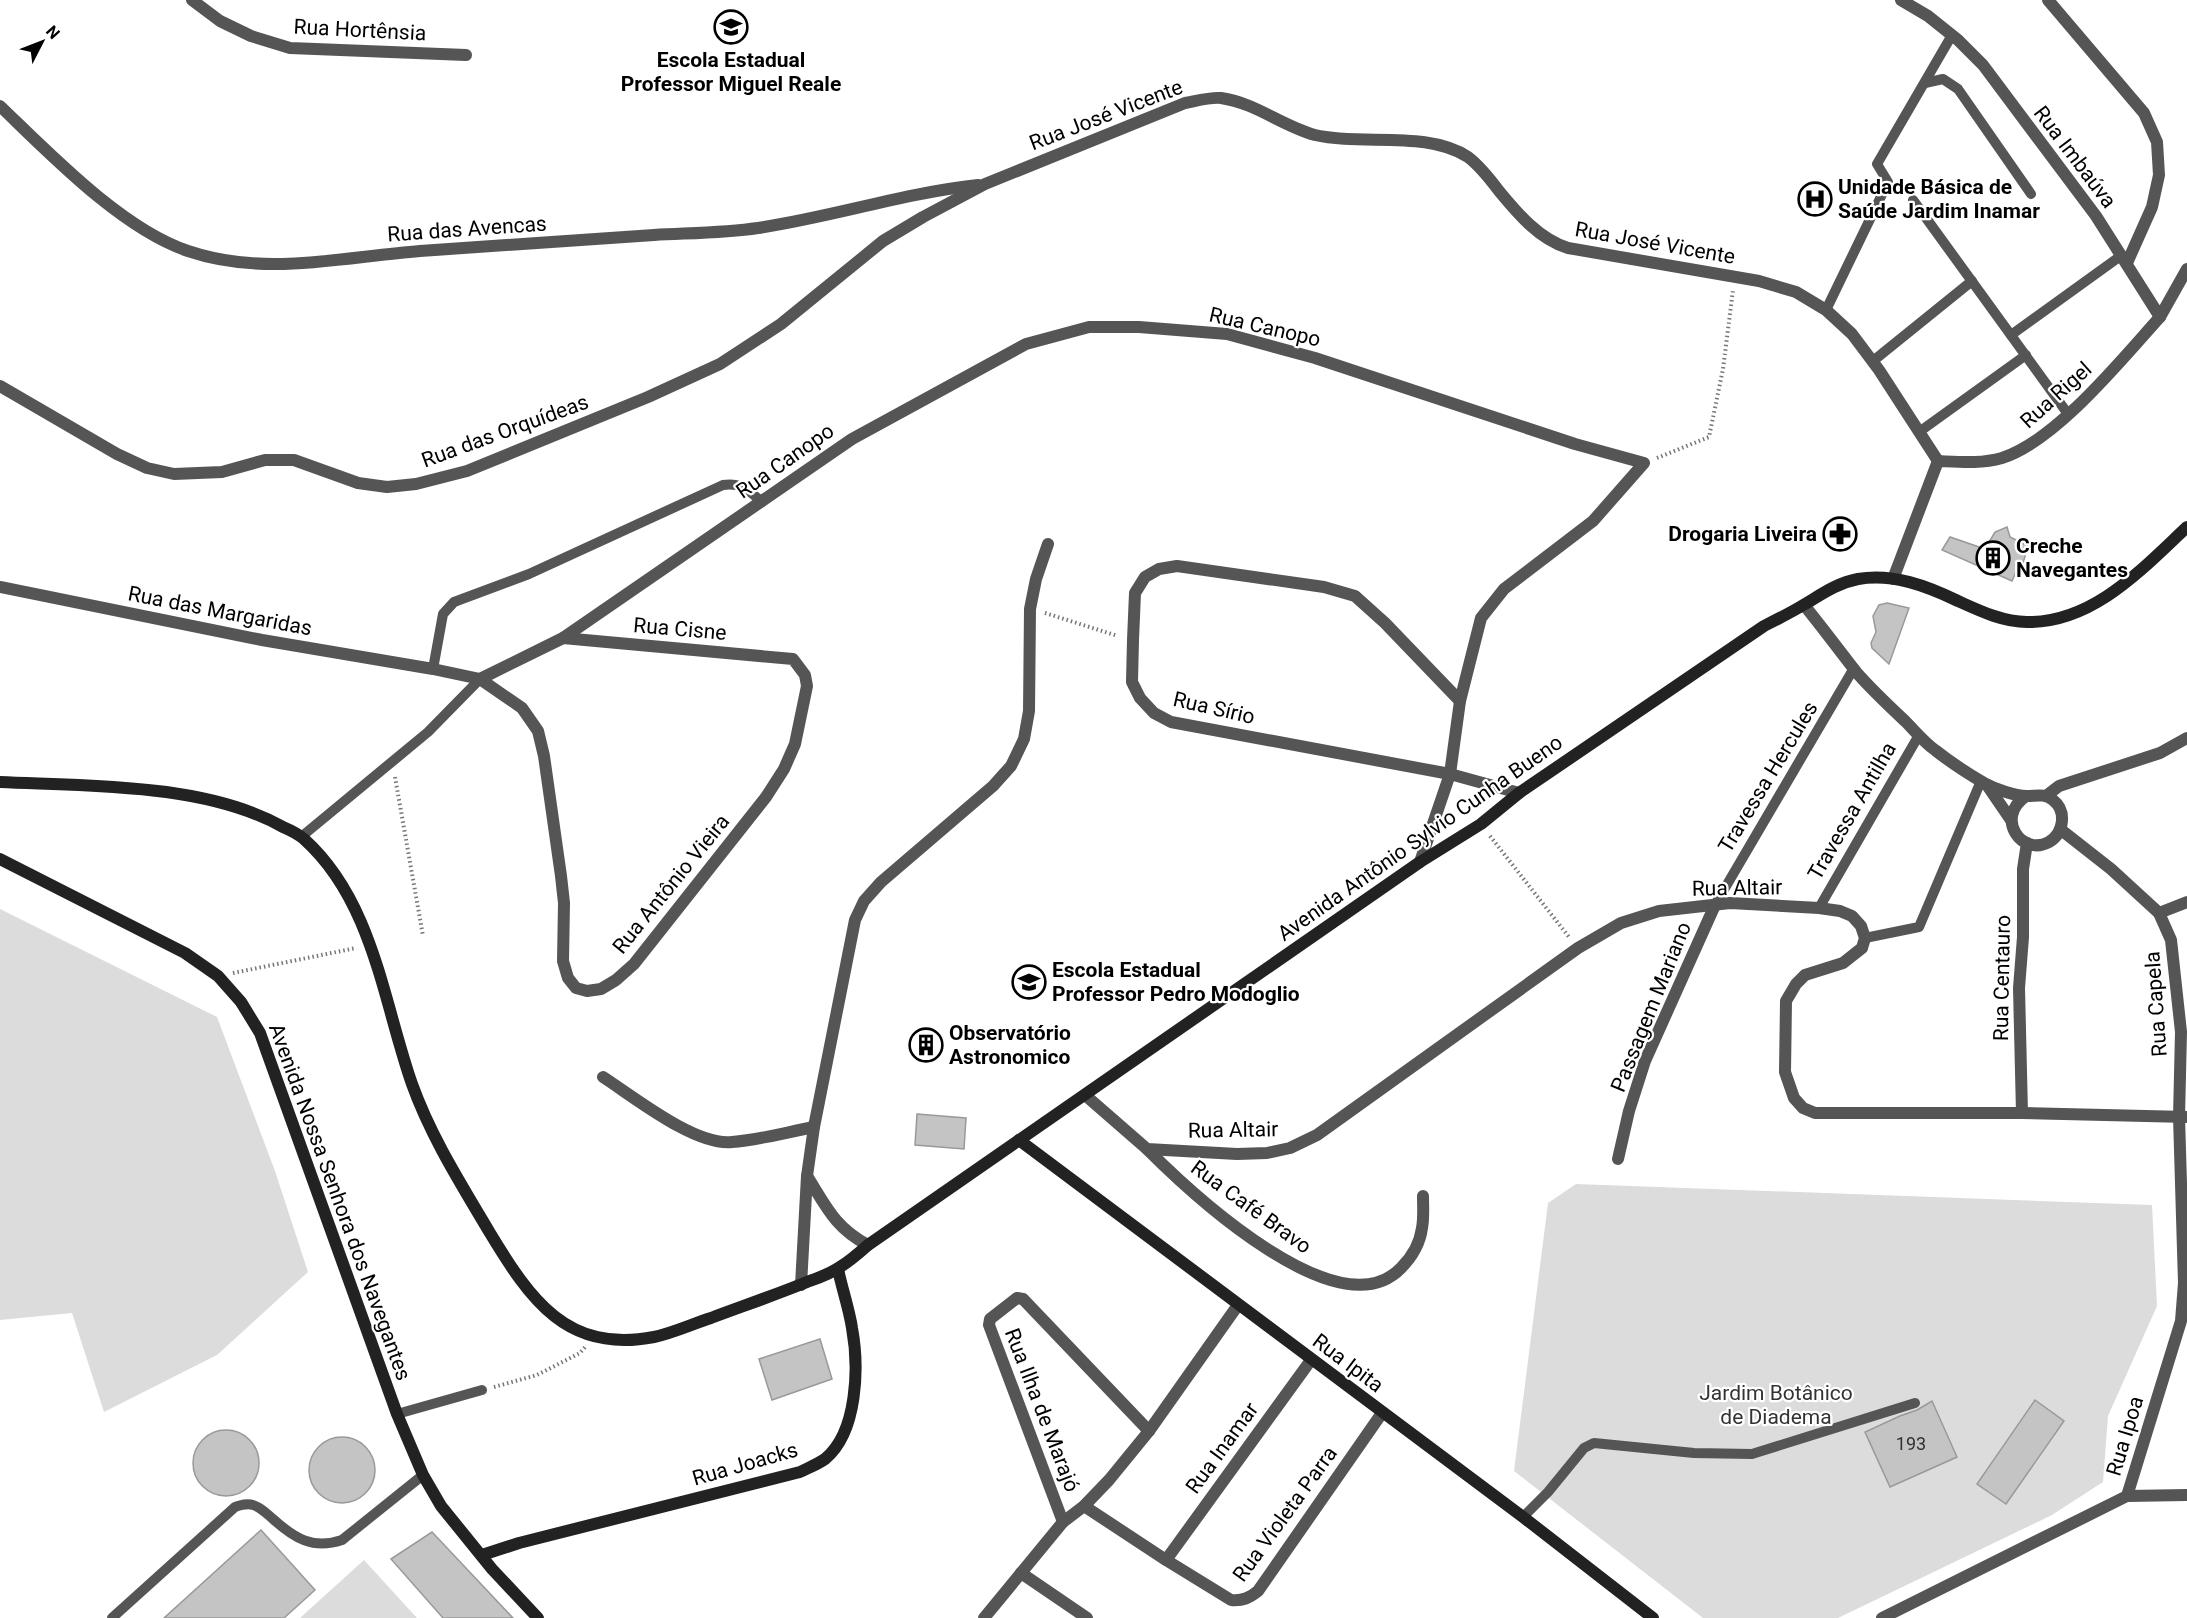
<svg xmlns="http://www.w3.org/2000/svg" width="2187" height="1618" viewBox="0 0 2187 1618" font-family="Roboto,sans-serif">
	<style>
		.green { fill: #dcdcdc }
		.building { fill: #c4c4c4; stroke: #999; stroke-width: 1.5 }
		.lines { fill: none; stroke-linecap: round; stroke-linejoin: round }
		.path { stroke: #777; stroke-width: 4; stroke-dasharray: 1.5 3; stroke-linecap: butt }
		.lane { stroke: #555; stroke-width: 10 }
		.street { stroke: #555; stroke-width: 12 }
		.secondary { stroke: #222; stroke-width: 12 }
		.labels { text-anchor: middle; stroke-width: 4.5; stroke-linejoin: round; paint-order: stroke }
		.number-label { font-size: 18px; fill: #313131 }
		.street-label { font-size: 21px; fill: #000; stroke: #fff }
		.poi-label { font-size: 21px; font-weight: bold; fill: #000; stroke: #fff; text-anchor: start }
		.park-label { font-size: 21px; fill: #333; stroke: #fff }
	</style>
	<rect width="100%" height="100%" fill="#fff"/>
	<g class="green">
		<polygon points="0,909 217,1017 275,1171 308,1272 217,1355 104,1412 72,1313 0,1320"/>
		<polygon points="1576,1184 2152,1205 2157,1306 2108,1416 2103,1482 2052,1515 1838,1618 1703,1618 1514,1471 1548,1203"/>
		<polygon points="364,1560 417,1618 300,1618"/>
	</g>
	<g class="building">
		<polygon points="2007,527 2010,537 2028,546 2022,567 2017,570 2012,581 1942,550 1950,537 1985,549 1995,532"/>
		<polygon points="1887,603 1909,608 1889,664 1872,648 1871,643 1876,632 1873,616 1879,605"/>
		<circle cx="926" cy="1043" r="13"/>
		<polygon points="917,1114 966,1118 964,1149 915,1145"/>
		<polygon points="820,1339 832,1379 772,1400 759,1359"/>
		<polygon points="2035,1400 2064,1421 2006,1504 1977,1484"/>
		<polygon points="1932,1401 1957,1457 1890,1487 1865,1432 1900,1416 1917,1410"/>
		<circle cx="226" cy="1463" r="33"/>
		<circle cx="342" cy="1470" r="33"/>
		<polygon points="261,1530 315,1590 284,1618 164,1618"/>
		<polygon points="432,1532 513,1618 443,1618 391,1559"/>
	</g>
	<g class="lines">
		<g class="path">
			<polyline points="1657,458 1709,437 1723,369 1733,290"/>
			<polyline points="1045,613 1118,636"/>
			<polyline points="395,777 423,936"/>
			<polyline points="1490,836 1569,937"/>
			<polyline points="233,973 356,948"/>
			<polyline points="494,1387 537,1375 580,1353 585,1347"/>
		</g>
		<g class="lane">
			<polyline points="1925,83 1943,79 1958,89 2031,194"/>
			<polyline points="1913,200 2068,414"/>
			<polyline points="1826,310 1888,182 1877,164 1952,35"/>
			<polyline points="2011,335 2122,255"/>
			<polyline points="1873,361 1972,281"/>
			<polyline points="1919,432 2026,355"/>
			<path d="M433,669L443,614L454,602L529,574L723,485C741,482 749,491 762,502"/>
			<polyline points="301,837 428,732 480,679"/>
			<polyline points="1715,905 1854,668"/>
			<polyline points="1819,908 1919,735"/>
			<polyline points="1865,938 1919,927 1981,781"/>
			<polyline points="397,1414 482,1390"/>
			<polyline points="1523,1517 1548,1492 1584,1448 1594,1443 1694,1453 1752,1454 1915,1403"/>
			<path d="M112,1618L235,1507C241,1505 247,1503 253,1505C261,1507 267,1514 273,1519C294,1538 313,1550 342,1540L423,1475"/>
		</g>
		<g class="street">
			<polyline points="192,0 220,21 251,36 290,48 466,55"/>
			<polyline points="1901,0 1928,16 1958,40 1983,65 2096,216 2160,317 2187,269"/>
			<polyline points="2048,0 2144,113 2157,142 2159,175 2152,207 2127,263"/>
			<path d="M0,106C50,154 122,229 188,251C265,277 342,257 420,251C498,245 576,241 654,235C689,233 724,233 758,228C832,217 904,193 978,185"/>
			<path d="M0,386L117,454L147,468L174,474L222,472L265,460H294L358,483L387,487L416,484L467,471L648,397L720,364L781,324L883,241L923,217L985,184L1185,103C1196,101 1210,97 1221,98C1256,103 1282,126 1315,135C1362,146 1427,130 1468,157C1480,166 1490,179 1499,191C1518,214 1539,239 1568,248L1759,281L1796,292L1826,310L1852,334L1879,370L1938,461"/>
			<path d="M1893,579L1938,461C1960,462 1981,464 2002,458C2056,441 2122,359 2160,317"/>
			<polyline points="0,587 262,640 433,669 480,679 522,708 538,731 544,756 561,876 564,903 563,961 568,978 576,988 587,991 601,989 616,980 634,964 766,797 784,769 795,744 807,686 805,675 793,659 563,638"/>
			<path d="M1804,605C1822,627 1839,650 1857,673C1872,690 1889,706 1905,721C1915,731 1924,742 1935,750C1950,762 1967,773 1984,783C1995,789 2015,796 2027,796C2037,796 2044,793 2053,800C2067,811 2064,833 2049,842C2022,857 1994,818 2026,796"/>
			<polyline points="480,679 563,638 852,439 1026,344 1089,327 1139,327 1227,334 1315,358 1575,444 1644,463 1593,521 1504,589 1481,618 1460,701 1450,774 1420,862"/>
			<polyline points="1460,701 1385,623 1355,596 1324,587 1177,566 1159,569 1145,577 1135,593 1133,640 1132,682 1140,698 1154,713 1171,722 1450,774 1519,793"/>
			<polyline points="1987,785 2011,820"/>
			<polyline points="2046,796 2059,786 2160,753 2187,738"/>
			<polyline points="2159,913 2187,902"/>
			<path d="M603,1077C634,1097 695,1146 732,1142C760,1140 787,1132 814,1127"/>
			<polyline points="1085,1095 1147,1149 1237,1154 1267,1153 1290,1148 1317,1135 1578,948 1621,923 1659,911 1730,903 1819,908 1840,911 1852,916 1861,926 1865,938 1862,948 1843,963 1805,975 1796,984 1786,1001 1785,1072 1794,1098 1803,1108 1815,1113 2022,1113 2187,1117"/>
			<polyline points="2022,1113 2019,988 2023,937 2023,869 2027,843"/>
			<path d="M1147,1149C1191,1193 1339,1332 1401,1268C1412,1257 1420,1243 1422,1228C1424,1218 1423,1206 1423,1196"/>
			<polyline points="1618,1159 1629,1111 1645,1061 1715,905"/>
			<path d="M807,1176C826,1206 835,1228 868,1245"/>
			<polyline points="801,1285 807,1176 814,1127 855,920 864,901 881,882 993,786 1011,766 1024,739 1029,711 1030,609 1036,579 1048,544"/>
			<polyline points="2127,1496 2187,1495"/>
			<path d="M1084,1506L1166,1560L1231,1600C1243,1601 1249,1598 1258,1591L1382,1413"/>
			<polyline points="1063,1522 989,1325 990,1319 1017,1298 1023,1299 1149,1431"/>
			<polyline points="1166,1560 1311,1360"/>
			<polyline points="1021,1573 1087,1618"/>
			<polyline points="984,1618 1063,1522 1084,1506 1109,1480 1149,1431 1238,1305"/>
			<polyline points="1882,1618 2127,1496 2181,1321 2184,1283 2179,1117 2181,1032 2171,940 2159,913 2111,869 2060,829"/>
		</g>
		<g class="secondary">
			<path d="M0,782C88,786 205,783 283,827C290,830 298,834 304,839C373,901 383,1001 412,1084C431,1137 461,1184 490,1233C530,1299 567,1354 654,1337C673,1333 692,1324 711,1318C743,1306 775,1295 807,1282C818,1278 830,1274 840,1267C850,1261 859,1253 868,1245L1420,862L1481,824L1519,793L1764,626C1778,619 1792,612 1805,604C1822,594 1837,583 1858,579C1893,573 1927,586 1958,601C1980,611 2003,622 2027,622C2093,623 2142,569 2187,527"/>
			<polyline points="0,859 185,953 218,976 241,1002 260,1033 397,1414 423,1475 441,1506 492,1569 538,1618"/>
			<polyline points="1019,1140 1523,1517 1653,1618"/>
			<path d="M482,1555L519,1543L800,1472C808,1468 818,1464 825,1459C858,1432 859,1366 852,1328C849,1308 842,1289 838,1269"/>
		</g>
	</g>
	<defs>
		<g id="school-ring" transform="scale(1.725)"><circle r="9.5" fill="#fff" stroke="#000" stroke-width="1.5"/><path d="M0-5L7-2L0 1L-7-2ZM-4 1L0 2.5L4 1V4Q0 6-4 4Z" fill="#000"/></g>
		<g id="hospital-ring" transform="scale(1.725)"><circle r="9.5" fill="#fff" stroke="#000" stroke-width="1.5"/><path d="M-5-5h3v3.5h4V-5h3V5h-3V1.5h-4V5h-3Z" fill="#000"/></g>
		<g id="pharmacy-ring" transform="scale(1.725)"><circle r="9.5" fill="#fff" stroke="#000" stroke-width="1.5"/><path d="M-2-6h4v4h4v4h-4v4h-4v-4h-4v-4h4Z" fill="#000"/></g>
		<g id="building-ring" transform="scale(1.725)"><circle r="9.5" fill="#fff" stroke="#000" stroke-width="1.5"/><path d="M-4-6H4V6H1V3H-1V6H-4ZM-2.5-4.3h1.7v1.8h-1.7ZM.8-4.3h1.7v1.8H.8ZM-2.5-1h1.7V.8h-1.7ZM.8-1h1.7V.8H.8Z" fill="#000"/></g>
	</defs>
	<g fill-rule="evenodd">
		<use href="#school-ring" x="731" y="27"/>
		<use href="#hospital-ring" x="1815" y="199"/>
		<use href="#pharmacy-ring" x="1840" y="534"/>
		<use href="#building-ring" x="1993" y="558"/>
		<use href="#school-ring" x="1029" y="982"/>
		<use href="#building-ring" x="926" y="1045"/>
	</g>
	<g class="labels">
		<g class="number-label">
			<text x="1911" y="1450">193</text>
		</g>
		<g class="street-label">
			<text transform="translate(360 30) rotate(3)" y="7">Rua Hortênsia</text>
			<text transform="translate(1106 115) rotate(-21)" y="7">Rua José Vicente</text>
			<text transform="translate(2075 157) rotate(53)" y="7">Rua Imbaúva</text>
			<text transform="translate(467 229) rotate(-4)" y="7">Rua das Avencas</text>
			<text transform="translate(1655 243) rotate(10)" y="7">Rua José Vicente</text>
			<text transform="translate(1265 327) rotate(13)" y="7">Rua Canopo</text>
			<text transform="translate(2056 395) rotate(-42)" y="7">Rua Rigel</text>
			<text transform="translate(505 431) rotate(-20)" y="7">Rua das Orquídeas</text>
			<text transform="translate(785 461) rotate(-35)" y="7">Rua Canopo</text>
			<text transform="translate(220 611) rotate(11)" y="7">Rua das Margaridas</text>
			<text transform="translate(680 629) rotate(5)" y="7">Rua Cisne</text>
			<text transform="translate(1214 708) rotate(13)" y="7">Rua Sírio</text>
			<text transform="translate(1768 777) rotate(-59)" y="7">Travessa Hercules</text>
			<text transform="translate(1852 811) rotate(-60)" y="7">Travessa Antilha</text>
			<text transform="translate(1420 838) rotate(-35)" y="7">Avenida Antônio Sylvio Cunha Bueno</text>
			<text transform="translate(671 884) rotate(-51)" y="7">Rua Antônio Vieira</text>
			<text transform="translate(1737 888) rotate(-1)" y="7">Rua Altair</text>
			<text transform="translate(2002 978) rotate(-89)" y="7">Rua Centauro</text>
			<text transform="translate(2156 1004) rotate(-94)" y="7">Rua Capela</text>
			<text transform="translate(1651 1007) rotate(-68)" y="7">Passagem Mariano</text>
			<text transform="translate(1233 1130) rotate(-1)" y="7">Rua Altair</text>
			<text transform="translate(340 1202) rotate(70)" y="7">Avenida Nossa Senhora dos Navegantes</text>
			<text transform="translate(1251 1207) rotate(36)" y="7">Rua Café Bravo</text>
			<text transform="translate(1348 1363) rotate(37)" y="7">Rua Ipita</text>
			<text transform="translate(1042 1410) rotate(69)" y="7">Rua Ilha de Marajó</text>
			<text transform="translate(2125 1436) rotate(-73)" y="7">Rua Ipoa</text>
			<text transform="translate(1222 1448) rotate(-54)" y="7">Rua Inamar</text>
			<text transform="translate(745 1464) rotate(-16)" y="7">Rua Joacks</text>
			<text transform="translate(1285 1514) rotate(-54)" y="7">Rua Violeta Parra</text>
		</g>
		<g class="poi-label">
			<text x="731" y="67" text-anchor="middle">Escola Estadual<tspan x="731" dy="24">Professor Miguel Reale</tspan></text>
			<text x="1838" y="194">Unidade Básica de<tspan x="1838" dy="24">Saúde Jardim Inamar</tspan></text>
			<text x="1817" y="541" text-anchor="end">Drogaria Liveira</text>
			<text x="2016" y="553">Creche<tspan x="2016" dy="24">Navegantes</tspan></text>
			<text x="1052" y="977">Escola Estadual<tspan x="1052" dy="24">Professor Pedro Modoglio</tspan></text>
			<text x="949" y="1040">Observatório<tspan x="949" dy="24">Astronomico</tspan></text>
		</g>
		<g class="park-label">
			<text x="1776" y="1400">Jardim Botânico<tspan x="1776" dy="24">de Diadema</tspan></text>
		</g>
	</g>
	<g transform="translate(42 42) rotate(48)" stroke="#ffffff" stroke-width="4.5" paint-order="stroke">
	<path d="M0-4.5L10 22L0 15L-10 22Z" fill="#000000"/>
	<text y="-9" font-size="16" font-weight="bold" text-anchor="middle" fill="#000000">N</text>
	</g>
</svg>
